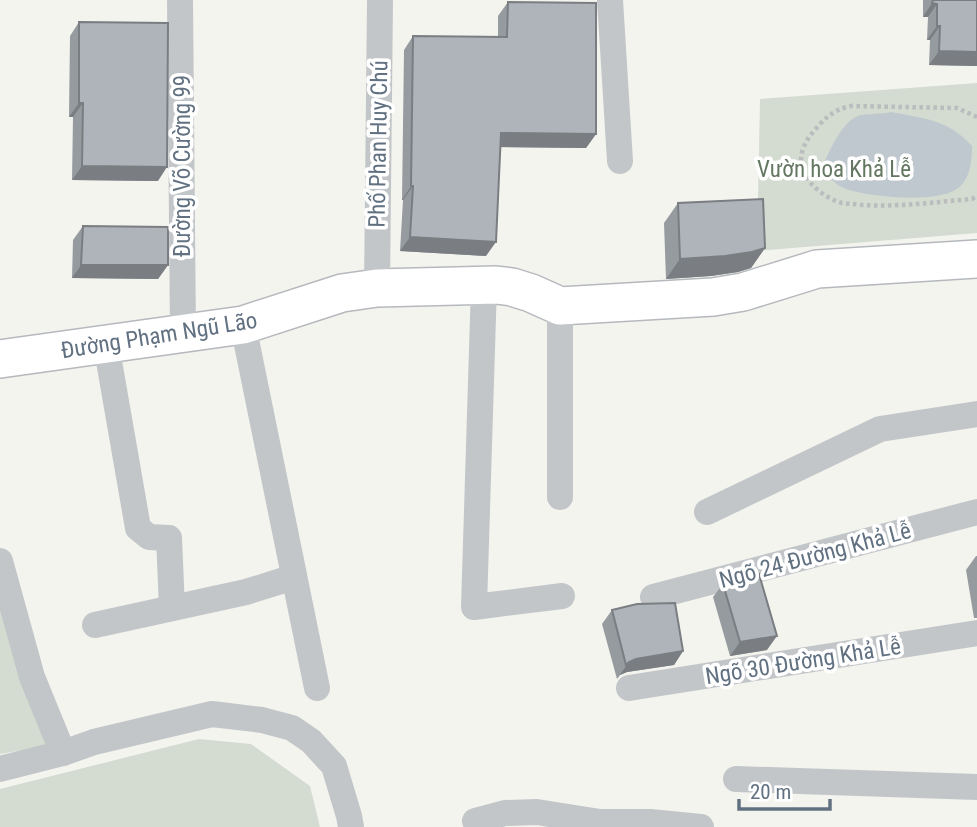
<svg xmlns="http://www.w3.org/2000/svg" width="977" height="827" viewBox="0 0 977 827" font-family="'Roboto Condensed',sans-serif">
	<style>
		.green { fill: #d4dbd0 }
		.water { fill: #bec8ce }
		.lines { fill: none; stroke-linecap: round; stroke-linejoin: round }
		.secondary-casing { stroke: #b5b9bd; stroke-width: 40 }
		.path { stroke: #babcbe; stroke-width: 4.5; stroke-dasharray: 3.5 3.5; stroke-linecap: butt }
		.street { stroke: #c3c6c9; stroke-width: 26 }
		.secondary { stroke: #fff; stroke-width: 37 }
		.wall { fill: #969b9f }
		.shaded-wall { fill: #7a7e82 }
		.building { fill: #aeb4b9; stroke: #7a7e82; stroke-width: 2 }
		.labels { text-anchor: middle; stroke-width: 7; stroke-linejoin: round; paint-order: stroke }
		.street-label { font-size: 23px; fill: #617181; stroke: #fff }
		.park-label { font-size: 23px; fill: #647861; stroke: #fff }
	</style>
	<rect width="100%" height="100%" fill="#f4f4ef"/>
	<g class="green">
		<polygon points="977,83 977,233 757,251 760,99"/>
		<polygon points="0,576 47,746 0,754"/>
		<polygon points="199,739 251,744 310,786 320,827 0,827 0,789"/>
	</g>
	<path class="water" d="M891,112C926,119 947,119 972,146C972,161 970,182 955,190C934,203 869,197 846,189C835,185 828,176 823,166C829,151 842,122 858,116C862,114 884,114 891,112Z"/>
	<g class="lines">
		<g class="secondary-casing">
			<polyline id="secondary" points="0,359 243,325 342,293 377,288 496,285 512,287 531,293 560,306 713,297 743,292 817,269 977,259"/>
		</g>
		<path class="path" d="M977,117L957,108L851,106C836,109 829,115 819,125C812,133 805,141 802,152C796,176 821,197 842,203C849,204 856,204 863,205C900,207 936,202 972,199L977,196"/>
		<g class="street">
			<polyline points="180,0 183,333"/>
			<polyline points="610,0 620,161"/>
			<polyline points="484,285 474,607 562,596"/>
			<polyline points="377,288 380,0"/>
			<polyline points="560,306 560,497"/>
			<polyline points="243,325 317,688"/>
			<polyline points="106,344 138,528 149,537 169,538 172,608"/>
			<polyline points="707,512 880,429 977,414"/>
			<polyline points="0,561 32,677 63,753"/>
			<polyline points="653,597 977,512"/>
			<polyline points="95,625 246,592 294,577"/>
			<polyline points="629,688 977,633"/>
			<polyline points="0,769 63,753 94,742 212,714 262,720 292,728 311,741 334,766 349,816 351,827"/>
			<polyline points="736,779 977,787"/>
			<polyline points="475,821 505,813 537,812 600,822 650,822 701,827"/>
		</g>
		<use href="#secondary" class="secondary"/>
	</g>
	<g class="wall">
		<polygon points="923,0 977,0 977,66 929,65 930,40 927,40 928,17 923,17"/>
		<polygon points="508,2 596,134 586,148 500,147 486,256 400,251 403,200 402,200 404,50 413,36 498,37 498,16"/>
		<polygon points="79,22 158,181 72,180 73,117 69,117 70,36"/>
		<polygon points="678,203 765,248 751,268 738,272 711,276 666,279 664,223"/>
		<polygon points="83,226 168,265 158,279 72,278 73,240"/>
		<polygon points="976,556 977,556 977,618 974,618 966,570"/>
		<polygon points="723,584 767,650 730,656 713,597"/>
		<polygon points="612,610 683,651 674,665 627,672 620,675 617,679 602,624"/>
	</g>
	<g class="shaded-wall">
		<polygon points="932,3 937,4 928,17 923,17"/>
		<polygon points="937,26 940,26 930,40 927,40"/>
		<polygon points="939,51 977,52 977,66 929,65"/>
		<polygon points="79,103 83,103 73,117 69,117"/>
		<polygon points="501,133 596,134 586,148 491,147"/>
		<polygon points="82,166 167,167 158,181 72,180"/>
		<polygon points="411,186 413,186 403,200 402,200"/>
		<polygon points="410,237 496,242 486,256 400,251"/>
		<polygon points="765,248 751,268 738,272 711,276 666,279 680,259"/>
		<polygon points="81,265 168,265 158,279 72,278"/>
		<polygon points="777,636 767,650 730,656 740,642"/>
		<polygon points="683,651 674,665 627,672 620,675 617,679 629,662 636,659"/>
	</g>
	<g class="building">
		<polygon points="933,0 977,0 977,52 939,51 940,26 937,26 937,4 932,3"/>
		<polygon points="508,2 596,3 596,134 501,133 496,242 410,237 413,186 411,186 413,36 507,37"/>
		<polygon points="79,22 168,23 167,167 82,166 83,103 79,103"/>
		<polygon points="763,199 765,248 752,252 725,256 680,259 678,203"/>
		<polygon points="83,226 168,227 168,265 81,265"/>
		<polygon points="759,574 777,636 740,642 723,584"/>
		<polygon points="675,603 683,651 636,659 629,662 626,665 612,610 637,604"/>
	</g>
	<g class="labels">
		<g class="street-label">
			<text transform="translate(378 144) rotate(-89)" y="8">Phố Phan Huy Chú</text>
			<text transform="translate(182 166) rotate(-90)" y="8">Đường Võ Cường 99</text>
			<text transform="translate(159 335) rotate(-9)" y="8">Đường Phạm Ngũ Lão</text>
			<text transform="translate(815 555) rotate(-15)" y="8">Ngõ 24 Đường Khả Lễ</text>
			<text transform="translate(803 661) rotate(-9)" y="8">Ngõ 30 Đường Khả Lễ</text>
		</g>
		<g class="park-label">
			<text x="834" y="177">Vườn hoa Khả Lễ</text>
		</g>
	</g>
	<path d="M739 799v10h91v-10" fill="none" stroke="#617181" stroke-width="3.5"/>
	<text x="750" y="799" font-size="21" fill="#617181" stroke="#ffffff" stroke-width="5" paint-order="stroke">20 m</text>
</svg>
